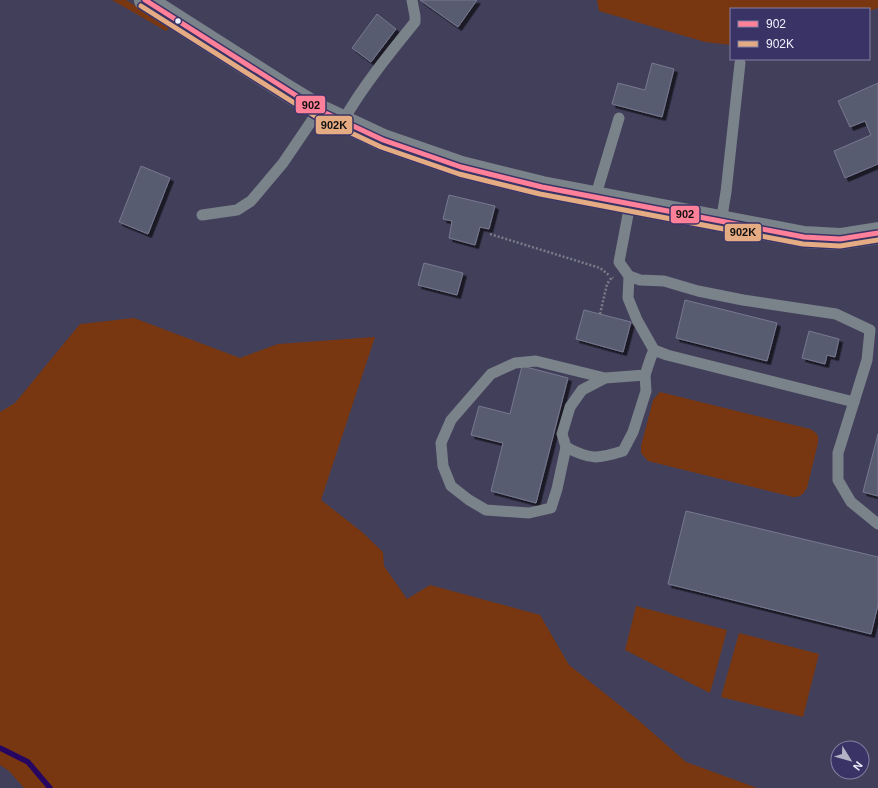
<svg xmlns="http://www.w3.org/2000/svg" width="878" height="788" viewBox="0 0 878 788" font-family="Helvetica,sans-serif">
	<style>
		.green { fill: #783710 }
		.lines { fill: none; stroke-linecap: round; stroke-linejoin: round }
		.stream { stroke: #270661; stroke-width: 5.5 }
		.building { fill: #595b70; stroke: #767990; filter: url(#shadow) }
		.path { stroke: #797d88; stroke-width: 2.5; stroke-dasharray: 2 2; stroke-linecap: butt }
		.service { stroke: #7a828a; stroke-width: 11 }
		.tertiary { stroke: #7a828a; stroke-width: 22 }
		.bus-1-casing { stroke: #3a3466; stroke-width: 8 }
		.bus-2-casing { stroke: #3a3466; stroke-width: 8 }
		.bus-1 { stroke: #ff8098; stroke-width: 5 }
		.bus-2 { stroke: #e5ac83; stroke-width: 5 }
		.bus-dot { fill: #f1f1fe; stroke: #3a3466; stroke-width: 1.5 }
		.line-badge { stroke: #3a3466; stroke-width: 1.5 }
		.pale-badge-label { font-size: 11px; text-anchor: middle; font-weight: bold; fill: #111 }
	</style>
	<defs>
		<filter id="shadow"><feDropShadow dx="3.5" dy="3.5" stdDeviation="0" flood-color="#0009"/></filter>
	</defs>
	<rect width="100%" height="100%" fill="#423f5b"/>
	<g class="green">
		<polygon points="112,0 126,0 170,27 166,31"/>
		<polygon points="597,0 878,0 878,8 869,11 869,9 731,9 731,45 705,42 599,11"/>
		<polygon points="134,318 240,358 278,344 375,337 321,500 362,532 383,552 384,566 407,599 430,585 540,615 569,665 637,719 686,762 757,788 24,788 9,771 0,765 0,412 15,403 80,324"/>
		<path d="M660,392L810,429C817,433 819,435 818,443L807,488C803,494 801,497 793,497L648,461L641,453V446L653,400Z"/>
		<polygon points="636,606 727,630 710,693 625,650"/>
		<polygon points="739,633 819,654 803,717 721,697"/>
	</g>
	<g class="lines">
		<polyline class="stream" points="0,748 28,762 50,788"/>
	</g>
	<g class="building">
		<polygon points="420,0 477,0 458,27"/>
		<polygon points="377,14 396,29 371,62 352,48"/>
		<polygon points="652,63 674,69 662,117 612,104 618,83 645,90"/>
		<polygon points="878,83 878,164 845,178 834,151 871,135 865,121 850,127 838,101"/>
		<polygon points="141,166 170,178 148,234 119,222"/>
		<polygon points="449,195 495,206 489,229 480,227 475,245 449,238 452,221 443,219"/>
		<polygon points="424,263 463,273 457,295 418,285"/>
		<polygon points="685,300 777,323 767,361 676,338"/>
		<polygon points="584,310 631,322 623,352 576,339"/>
		<polygon points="809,331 839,339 835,357 827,355 825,364 802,358"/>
		<polygon points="522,366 568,378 536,503 491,491 503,443 471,435 479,406 510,414"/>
		<polygon points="878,434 878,496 863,492"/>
		<polygon points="686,511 878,557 878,605 871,634 668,584"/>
	</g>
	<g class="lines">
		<g class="path">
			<polyline points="490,234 600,268 610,276"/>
			<polyline points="600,314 607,284 612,277 613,278"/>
		</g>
		<g class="service">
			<path d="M343,121C363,86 389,54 415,22V16L412,0"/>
			<polyline points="595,198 619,118"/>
			<polyline points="630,204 619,262 629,276 640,280 664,281 698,291 743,300 836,314 870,330 867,360 838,453 838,480 851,502 878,524"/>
			<polyline points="202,215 237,210 251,201 283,163 319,110"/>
			<polyline points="721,222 726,192 740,63"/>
			<polyline points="629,276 628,298 637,320 654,350 667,355 854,402"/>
			<polyline points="605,378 536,361 515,363 491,374 451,420 441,443 443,466 451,486 469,500 486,510 529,513 551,508 557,489 566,447 562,434 570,407 582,390 605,378 645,375 651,357 654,350"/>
			<path d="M566,447C590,460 598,459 623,451L633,432L646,391L645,375"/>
		</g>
		<polyline class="tertiary" points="145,0 283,88 319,110 383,140 461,167 542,187 804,237 840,239 878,233"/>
		<g class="bus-1-casing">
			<polyline id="bus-1" points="145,0 319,110 383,140 461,167 542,187 804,237 840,239 878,233"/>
		</g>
		<g class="bus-2-casing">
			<polyline id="bus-2" points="141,6 315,116 381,147 459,174 540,194 803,244 840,246 878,240"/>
		</g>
		<use href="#bus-1" class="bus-1"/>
		<use href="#bus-2" class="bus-2"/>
	</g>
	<circle class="bus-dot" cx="178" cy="21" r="3.5"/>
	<g class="line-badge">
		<rect x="295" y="95" width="31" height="19" rx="4" fill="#ff8098"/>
		<rect x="315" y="115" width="38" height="20" rx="4" fill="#e5ac83"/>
		<rect x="670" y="205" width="30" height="19" rx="4" fill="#ff8098"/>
		<rect x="724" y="223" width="38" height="19" rx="4" fill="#e5ac83"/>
	</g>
	<g class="pale-badge-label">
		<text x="311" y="109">902</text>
		<text x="334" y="129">902K</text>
		<text x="685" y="218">902</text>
		<text x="743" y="236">902K</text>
	</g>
	<rect x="730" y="8" width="140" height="52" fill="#3a3466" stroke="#8380a3"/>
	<rect x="738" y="21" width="20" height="6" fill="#ff8098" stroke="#8380a3"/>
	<text x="766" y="28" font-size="12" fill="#f1f1fe">902</text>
	<rect x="738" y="41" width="20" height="6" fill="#e5ac83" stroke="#8380a3"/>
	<text x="766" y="48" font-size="12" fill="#f1f1fe">902K</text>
	<g transform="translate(850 760) rotate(127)"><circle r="19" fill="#3a3466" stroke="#8380a3"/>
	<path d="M0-3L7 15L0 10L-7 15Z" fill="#b4b3c5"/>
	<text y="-6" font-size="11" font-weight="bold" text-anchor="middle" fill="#f1f1fe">N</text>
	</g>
</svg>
